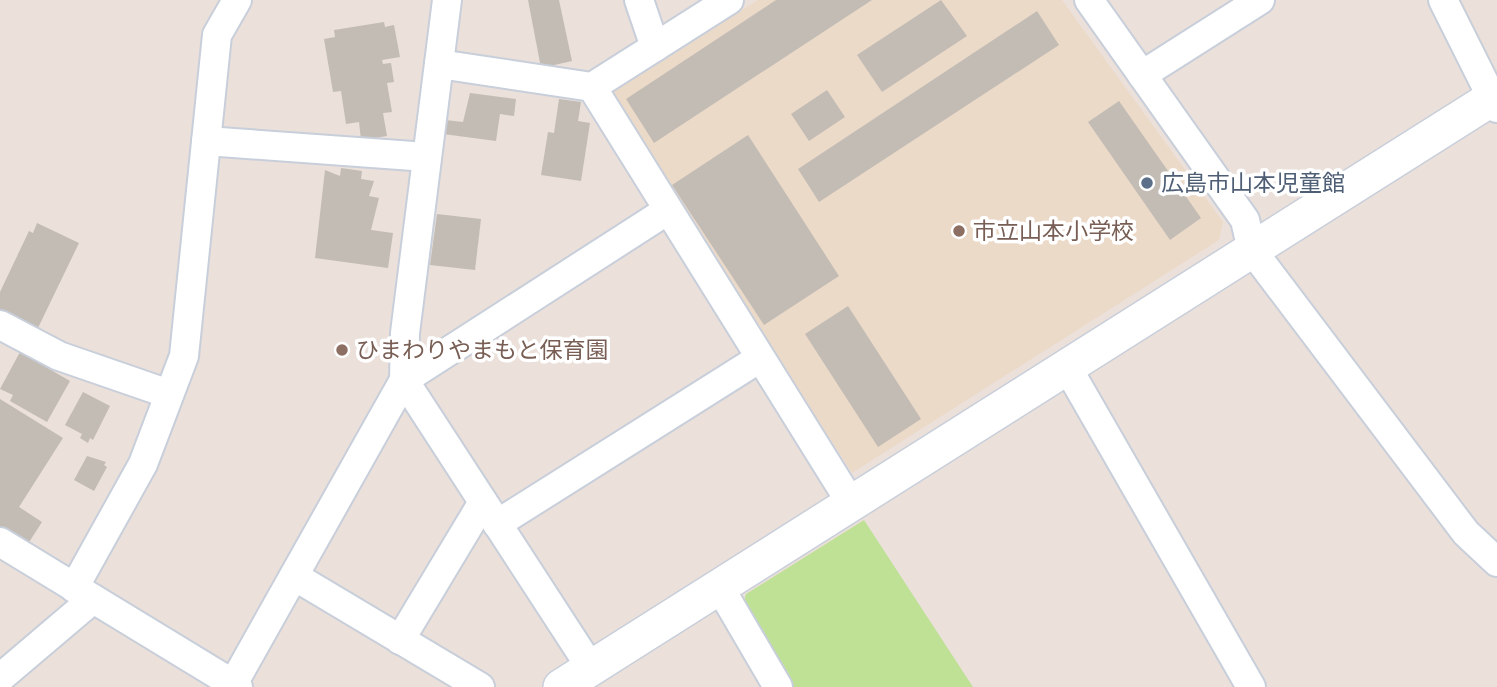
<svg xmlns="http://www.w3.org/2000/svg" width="1497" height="687" viewBox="0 0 1497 687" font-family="'DM Sans','Noto Sans JP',sans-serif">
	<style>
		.education { fill: #ecdac9 }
		.green { fill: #bee196 }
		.building { fill: #c2bcb5 }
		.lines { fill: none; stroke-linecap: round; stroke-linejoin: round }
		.minor-casing { stroke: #c8cfda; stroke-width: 32 }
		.tertiary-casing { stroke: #c8cfda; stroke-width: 38 }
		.minor { stroke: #fff; stroke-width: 28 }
		.tertiary { stroke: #fff; stroke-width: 35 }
		.service-dot { fill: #5c6f8a; stroke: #fff; stroke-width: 2.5 }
		.education-dot { fill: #8d6e63; stroke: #fff; stroke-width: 2.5 }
		.labels { text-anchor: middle; stroke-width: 7; stroke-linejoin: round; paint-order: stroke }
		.service-label { font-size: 23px; fill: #4e5e75; stroke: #fff; text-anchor: start }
		.education-label { font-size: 23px; fill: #785e54; stroke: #fff; text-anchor: start }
	</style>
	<rect width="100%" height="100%" fill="#ebe0da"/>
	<polygon class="education" points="758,0 1062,0 1223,222 1219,240 852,473 607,93"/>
	<polygon class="green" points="864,520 973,687 794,687 743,604 746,594"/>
	<g class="building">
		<polygon points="528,0 559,0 572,61 541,68"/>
		<polygon points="776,0 872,0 654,143 626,99"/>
		<polygon points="941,0 967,36 882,92 857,55"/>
		<polygon points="1037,11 1059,45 819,202 798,169"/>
		<polygon points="384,22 385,27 394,25 400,57 382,60 383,64 391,63 394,82 387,83 392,112 383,113 387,136 361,140 359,122 346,124 341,91 333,92 324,39 335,37 334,30"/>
		<polygon points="827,90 845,117 809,141 791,114"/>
		<polygon points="470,93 516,99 514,116 500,114 496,141 443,134 445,120 463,122"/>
		<polygon points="559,99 581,102 578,121 590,123 581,181 541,175 548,132 554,133"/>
		<polygon points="1119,101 1201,218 1170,240 1088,122"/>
		<polygon points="748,135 839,276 764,325 672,185"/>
		<polygon points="341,168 362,171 361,179 374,181 369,196 379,198 371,230 393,233 388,268 315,258 325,170 340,176"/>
		<polygon points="437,214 481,219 475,270 430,265"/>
		<polygon points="37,223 79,243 37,330 0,312 0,292 29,231 33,233"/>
		<polygon points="848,306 921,419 878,447 805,334"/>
		<polygon points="20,352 70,381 47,422 10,401 13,395 0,389"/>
		<polygon points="83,392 110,406 93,440 90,438 88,443 80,438 82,434 65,425"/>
		<polygon points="0,399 63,438 19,507 42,522 24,550 0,534"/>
		<polygon points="87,456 106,462 104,465 107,467 94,491 74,480"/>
	</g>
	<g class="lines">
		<g class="minor-casing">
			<g id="minor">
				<polyline points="447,0 405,333 404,380 591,668"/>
				<polyline points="639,0 655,47"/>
				<polyline points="1089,0 1245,220 1252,250 1466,533 1497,562"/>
				<polyline points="1443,0 1497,108"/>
				<polyline points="439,64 592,87 729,0"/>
				<polyline points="1142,75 1260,0"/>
				<polyline points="592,87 851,503"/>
				<polyline points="206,141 427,157"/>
				<polyline points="0,325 59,356 169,394"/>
				<polyline points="1067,367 1251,687"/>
				<polyline points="497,524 760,358"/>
				<polyline points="0,542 238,687"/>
				<polyline points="294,576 480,687"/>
				<polyline points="74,588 143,464 184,356 217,35 237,0"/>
				<polyline points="720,588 778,687"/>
				<polyline points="400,640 483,502"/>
				<polyline points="0,678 93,599"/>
				<polyline points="233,684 404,380 668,210"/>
			</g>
		</g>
		<g class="tertiary-casing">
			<polyline id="tertiary" points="561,687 1497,95"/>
		</g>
		<use href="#minor" class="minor"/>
		<use href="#tertiary" class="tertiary"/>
	</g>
	<circle class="service-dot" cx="1147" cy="183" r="7"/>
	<g class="education-dot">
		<circle cx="959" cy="231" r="7"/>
		<circle cx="342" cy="350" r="7"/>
	</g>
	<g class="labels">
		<g class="service-label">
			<text x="1161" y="191">広島市山本児童館</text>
		</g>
		<g class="education-label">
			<text x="973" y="239">市立山本小学校</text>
			<text x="356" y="358">ひまわりやまもと保育園</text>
		</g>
	</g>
</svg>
